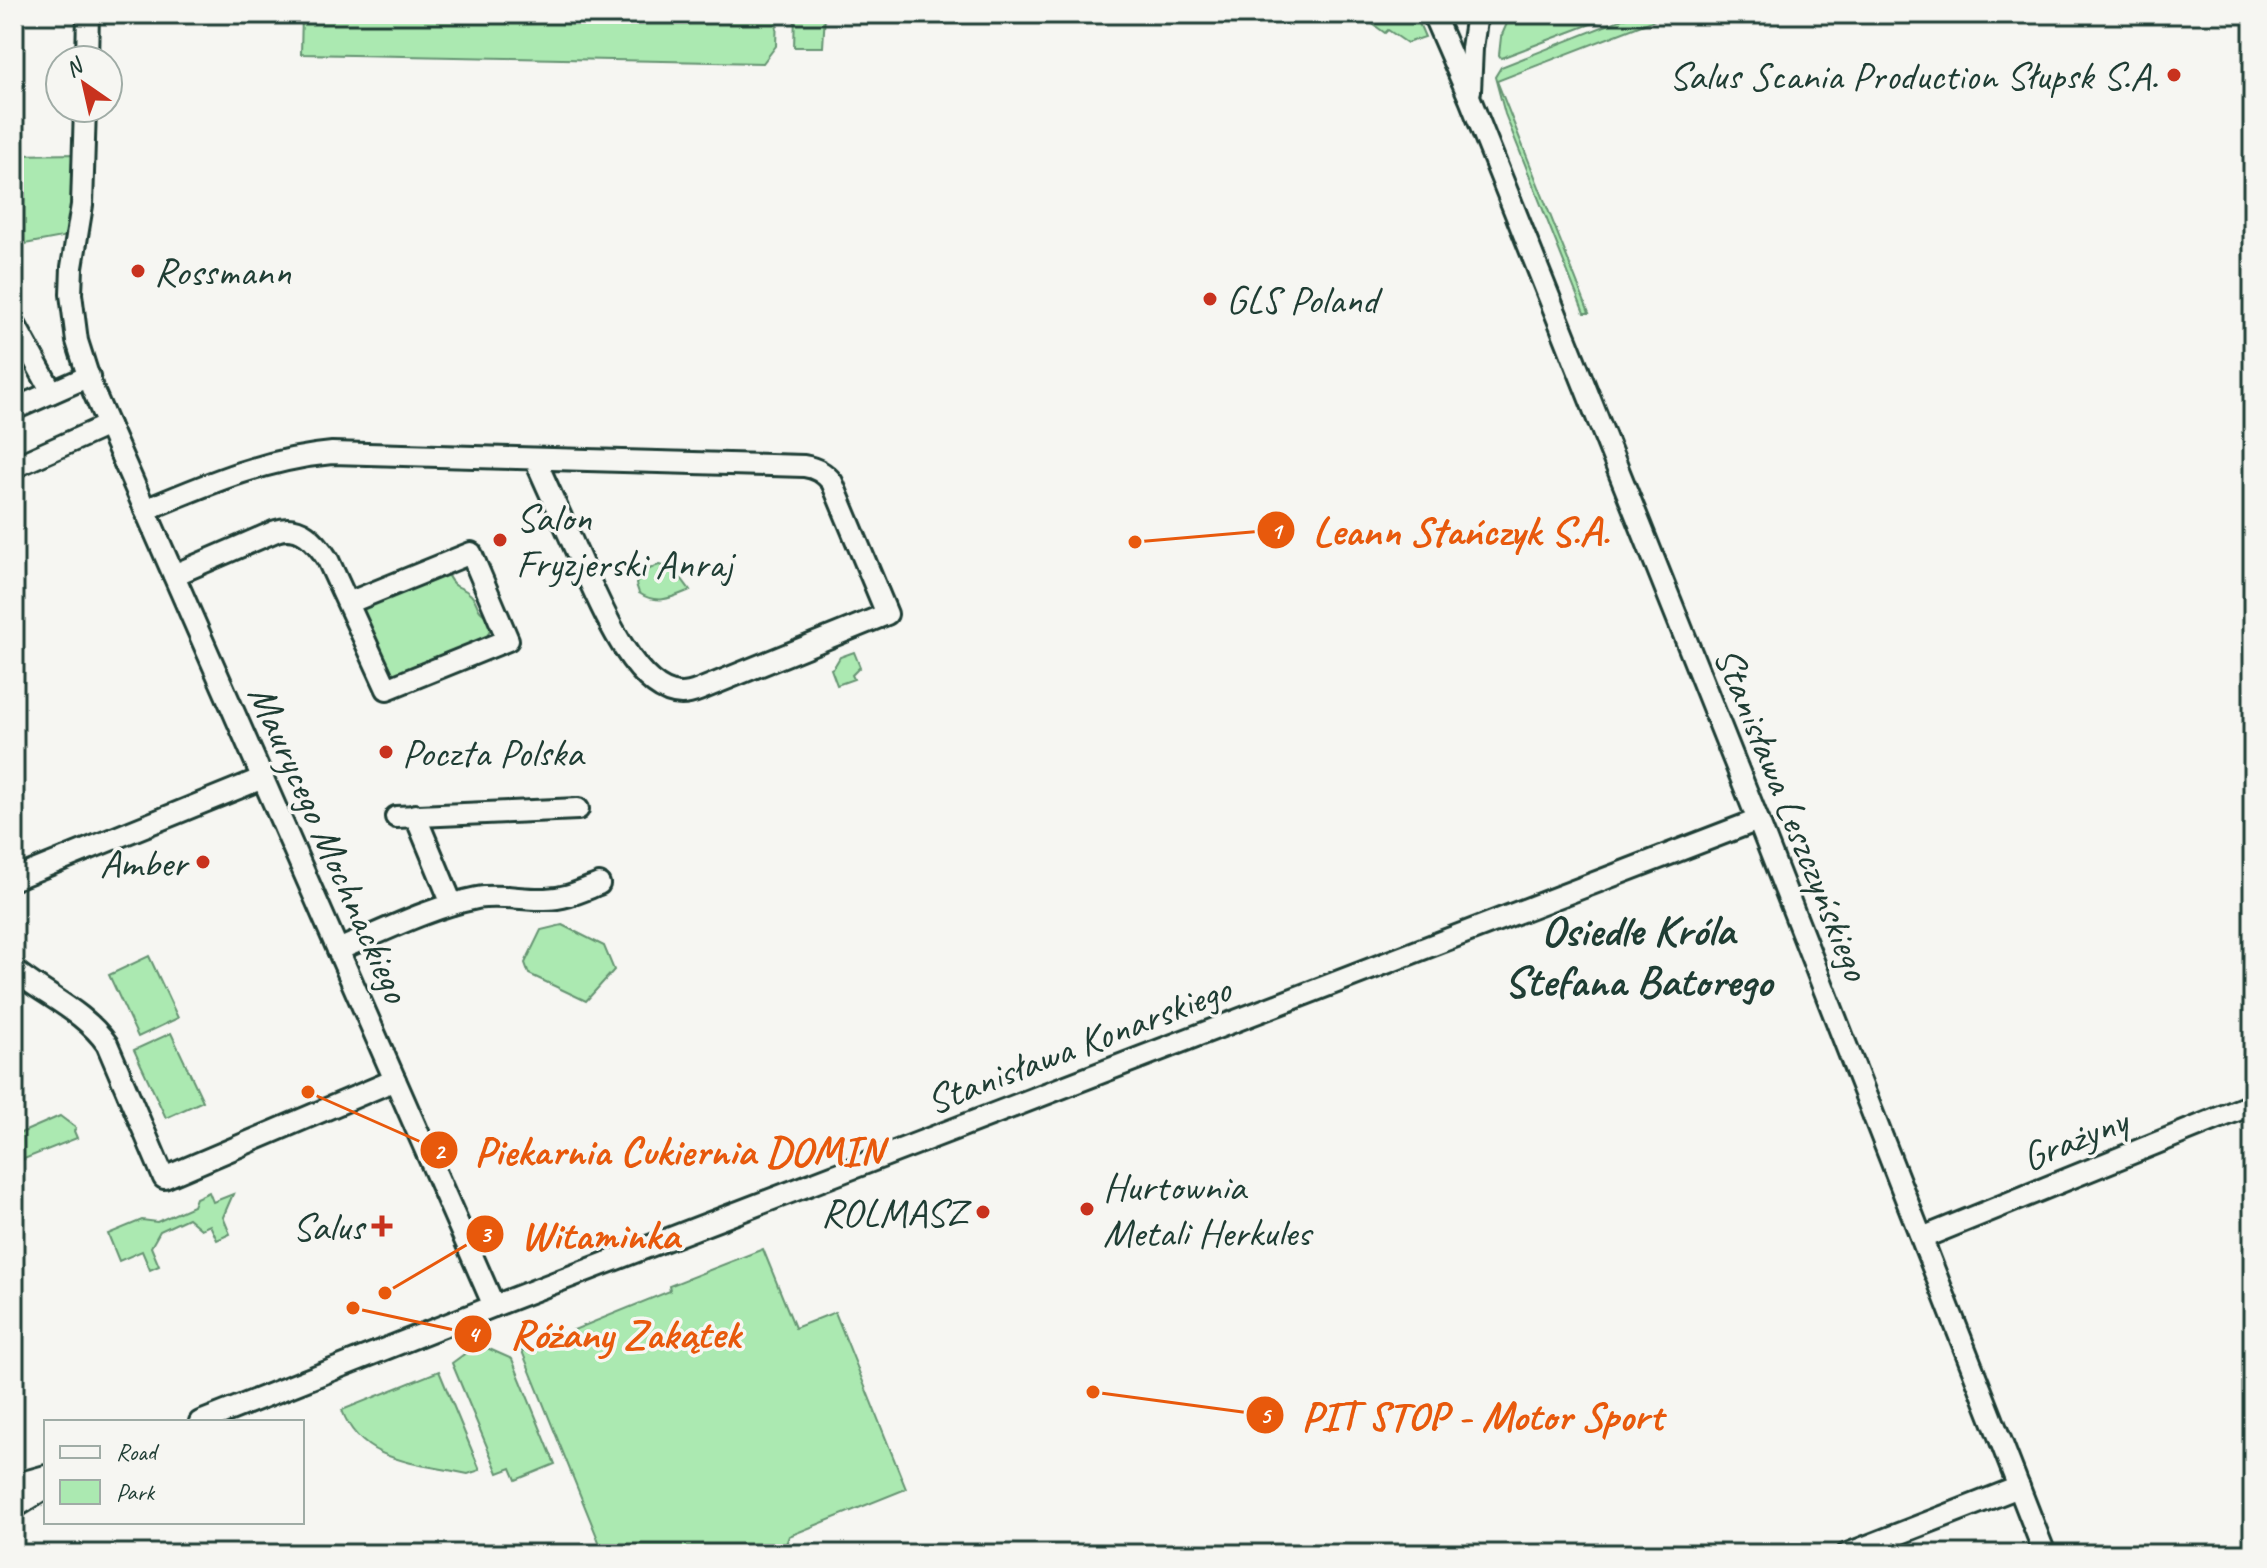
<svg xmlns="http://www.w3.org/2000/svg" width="2267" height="1568" viewBox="0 0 2267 1568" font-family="Caveat,sans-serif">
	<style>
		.green { fill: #abe9b1; stroke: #659372; stroke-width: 2 }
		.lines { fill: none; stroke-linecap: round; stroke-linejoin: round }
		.minor-casing { stroke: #1f3d34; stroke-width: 26 }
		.minor { stroke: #f6f6f2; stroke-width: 20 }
		.poi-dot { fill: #c8321e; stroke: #f6f6f2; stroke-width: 3 }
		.labels { text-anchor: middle; stroke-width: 7; stroke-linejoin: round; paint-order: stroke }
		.poi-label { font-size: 40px; fill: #1f3d34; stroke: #f6f6f2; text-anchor: start }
		.street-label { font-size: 40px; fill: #1f3d34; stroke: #f6f6f2 }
		.quarter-label { font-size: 44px; font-weight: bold; fill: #1f3d34; stroke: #f6f6f2 }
		.leader { fill: none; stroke: #e8590c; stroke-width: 3 }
		.callout-dot { fill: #e8590c; stroke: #f6f6f2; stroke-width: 3 }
		.mark-label { font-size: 24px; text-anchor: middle; font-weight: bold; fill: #fff }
		.callout-label { font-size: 42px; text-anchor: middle; font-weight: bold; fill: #e8590c; stroke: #f6f6f2; stroke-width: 7; stroke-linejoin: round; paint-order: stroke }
	</style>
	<rect width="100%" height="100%" fill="#f6f6f2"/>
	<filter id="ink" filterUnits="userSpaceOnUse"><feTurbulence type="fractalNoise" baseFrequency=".0125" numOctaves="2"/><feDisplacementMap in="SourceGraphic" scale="16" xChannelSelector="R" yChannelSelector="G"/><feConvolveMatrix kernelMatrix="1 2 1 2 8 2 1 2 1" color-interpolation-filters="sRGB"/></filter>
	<g filter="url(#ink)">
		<g class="green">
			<polygon points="302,14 777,14 776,46 763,63 301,54"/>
			<polygon points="795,14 825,14 823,47 794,47"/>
			<polygon points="1359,14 1415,14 1425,37 1407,43 1388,30 1385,33"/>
			<polygon points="1511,14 1617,14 1501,58 1499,55 1501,37"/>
			<polygon points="1635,14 1670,14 1497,81 1589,313 1584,313 1505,114 1495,77 1501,67"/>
			<polygon points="77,154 68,236 14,246 14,155"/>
			<path d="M659,565C675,567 680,577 690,590C671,598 657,605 639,593L636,584C642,573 647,569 659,565Z"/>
			<path d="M441,573L447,574C455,591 462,585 471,595C482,606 471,608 492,619L493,622L484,644L395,676L388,673L360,611L367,600Z"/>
			<polygon points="854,652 860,667 852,675 854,679 837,685 831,669 834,667 840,657"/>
			<polygon points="562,925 604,946 614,970 586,1001 529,974 525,963 541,930"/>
			<polygon points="149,956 178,1018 138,1037 109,975"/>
			<polygon points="171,1033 203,1101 166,1118 134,1050"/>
			<polygon points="60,1116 76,1128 74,1131 77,1138 19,1161 14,1149 14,1136"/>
			<polygon points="209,1192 213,1202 233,1194 223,1217 230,1234 217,1240 210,1225 201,1229 188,1218 160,1231 151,1247 159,1266 150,1270 142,1251 119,1261 108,1234 142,1220 157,1222 193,1206 196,1198"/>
			<polygon points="763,1249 795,1328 835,1312 906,1489 789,1536 786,1544 761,1554 604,1554 522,1351 670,1291 669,1286"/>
			<polygon points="478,1344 512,1359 555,1464 516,1480 511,1468 498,1473 452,1363"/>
			<path d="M439,1371L480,1470L468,1474C420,1463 361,1464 342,1410Z"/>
		</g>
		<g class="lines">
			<g class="minor-casing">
				<g id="minor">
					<polyline points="1433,14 1470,99 1758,820 2045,1554"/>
					<polyline points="87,60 88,14"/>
					<polyline points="1470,91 1472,48 1477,14"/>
					<polyline points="85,108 82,205 72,267 71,294 77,341 92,388 108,425 494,1306"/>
					<polyline points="14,323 52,392"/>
					<polyline points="14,409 89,376"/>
					<polyline points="14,467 108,425"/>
					<path d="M145,510C207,484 265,459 332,453L804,466C816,468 824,472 832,482L887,614L699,690C694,692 688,694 681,694C633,693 595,592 578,555C564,523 549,491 535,459"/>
					<path d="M174,575L276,531C300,523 316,541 328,560L387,689L508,640L471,553L348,603"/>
					<polyline points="415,815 452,904"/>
					<polyline points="396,817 578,809"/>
					<polyline points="14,879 263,778"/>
					<path d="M338,950C384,931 428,908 477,898C500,894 523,900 545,899C565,899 581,891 599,884"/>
					<path d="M14,970C44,995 84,1011 107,1044L164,1178L395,1080"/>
					<polyline points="1922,1238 2253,1104"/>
					<polyline points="200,1422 494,1306 1758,820"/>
					<polyline points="14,1485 46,1476"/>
					<polyline points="14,1508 46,1488"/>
					<polyline points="1847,1554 2019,1487"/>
				</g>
			</g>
			<use href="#minor" class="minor"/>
		</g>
	</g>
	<g class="poi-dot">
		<circle cx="2174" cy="75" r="8"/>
		<circle cx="138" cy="271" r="8"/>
		<circle cx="1210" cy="299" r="8"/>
		<circle cx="500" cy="540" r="8"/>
		<circle cx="386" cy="752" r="8"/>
		<circle cx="203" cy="862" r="8"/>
		<circle cx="1087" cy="1209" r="8"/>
		<circle cx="983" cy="1212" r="8"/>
		<path d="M378 1214h8v8h8v8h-8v8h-8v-8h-8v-8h8z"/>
	</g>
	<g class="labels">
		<g class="poi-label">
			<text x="2158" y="89" text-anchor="end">Salus Scania Production Słupsk S.A.</text>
			<text x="154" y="285">Rossmann</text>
			<text x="1226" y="313">GLS Poland</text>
			<text x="516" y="531">Salon<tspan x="516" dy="46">Fryzjerski Anraj</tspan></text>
			<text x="402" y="766">Poczta Polska</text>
			<text x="187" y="876" text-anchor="end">Amber</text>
			<text x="1103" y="1200">Hurtownia<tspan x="1103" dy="46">Metali Herkules</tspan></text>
			<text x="967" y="1226" text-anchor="end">ROLMASZ</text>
			<text x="364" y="1240" text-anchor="end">Salus</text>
		</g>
		<g class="street-label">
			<text transform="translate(1793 813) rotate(68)" y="14">Stanisława Leszczyńskiego</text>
			<text transform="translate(330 843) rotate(66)" y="14">Maurycego Mochnackiego</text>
			<text transform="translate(1078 1044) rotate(-21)" y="14">Stanisława Konarskiego</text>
			<text transform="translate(2074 1138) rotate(-22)" y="14">Grażyny</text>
		</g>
		<g class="quarter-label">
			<text x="1638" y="945">Osiedle Króla<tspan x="1638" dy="51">Stefana Batorego</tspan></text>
		</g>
	</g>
	<path class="leader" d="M1135 542L1276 530M308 1092L439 1150M385 1293L485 1234M353 1308L473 1334M1093 1392L1265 1415"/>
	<g class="callout-dot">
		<circle cx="1135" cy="542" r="8"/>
		<circle cx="308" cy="1092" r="8"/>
		<circle cx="385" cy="1293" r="8"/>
		<circle cx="353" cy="1308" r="8"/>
		<circle cx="1093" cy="1392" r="8"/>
		<circle cx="1276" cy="530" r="20"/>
		<circle cx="439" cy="1150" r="20"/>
		<circle cx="485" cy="1234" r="20"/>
		<circle cx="473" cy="1334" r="20"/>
		<circle cx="1265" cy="1415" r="20"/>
	</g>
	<g class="mark-label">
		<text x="1276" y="539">1</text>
		<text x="439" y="1159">2</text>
		<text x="485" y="1242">3</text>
		<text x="473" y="1342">4</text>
		<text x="1265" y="1423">5</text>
	</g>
	<g class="callout-label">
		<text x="1461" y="545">Leann Stańczyk S.A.</text>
		<text x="679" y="1165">Piekarnia Cukiernia DOMIN</text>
		<text x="600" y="1249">Witaminka</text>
		<text x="625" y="1348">Różany Zakątek</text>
		<text x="1482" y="1430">PIT STOP - Motor Sport</text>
	</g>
	<rect width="2267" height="1568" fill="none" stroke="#f6f6f2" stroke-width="48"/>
	<rect x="24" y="24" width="2219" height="1520" fill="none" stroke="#1f3d34" stroke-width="3" filter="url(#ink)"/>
	<rect x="44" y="1420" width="260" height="104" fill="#f6f6f2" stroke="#a0aca6" stroke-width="2"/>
	<rect x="60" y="1446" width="40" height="12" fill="#f6f6f2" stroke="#a0aca6" stroke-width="2"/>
	<text x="116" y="1460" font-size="24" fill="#1f3d34">Road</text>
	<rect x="60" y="1480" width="40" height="24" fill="#abe9b1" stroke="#a0aca6" stroke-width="2"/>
	<text x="116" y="1500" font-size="24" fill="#1f3d34">Park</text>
	<g transform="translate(84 84) rotate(326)"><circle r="38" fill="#f6f6f2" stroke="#a0aca6" stroke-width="2"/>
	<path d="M0-6L14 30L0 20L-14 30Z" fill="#c8321e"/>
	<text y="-12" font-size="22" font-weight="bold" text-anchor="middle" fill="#1f3d34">N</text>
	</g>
</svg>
